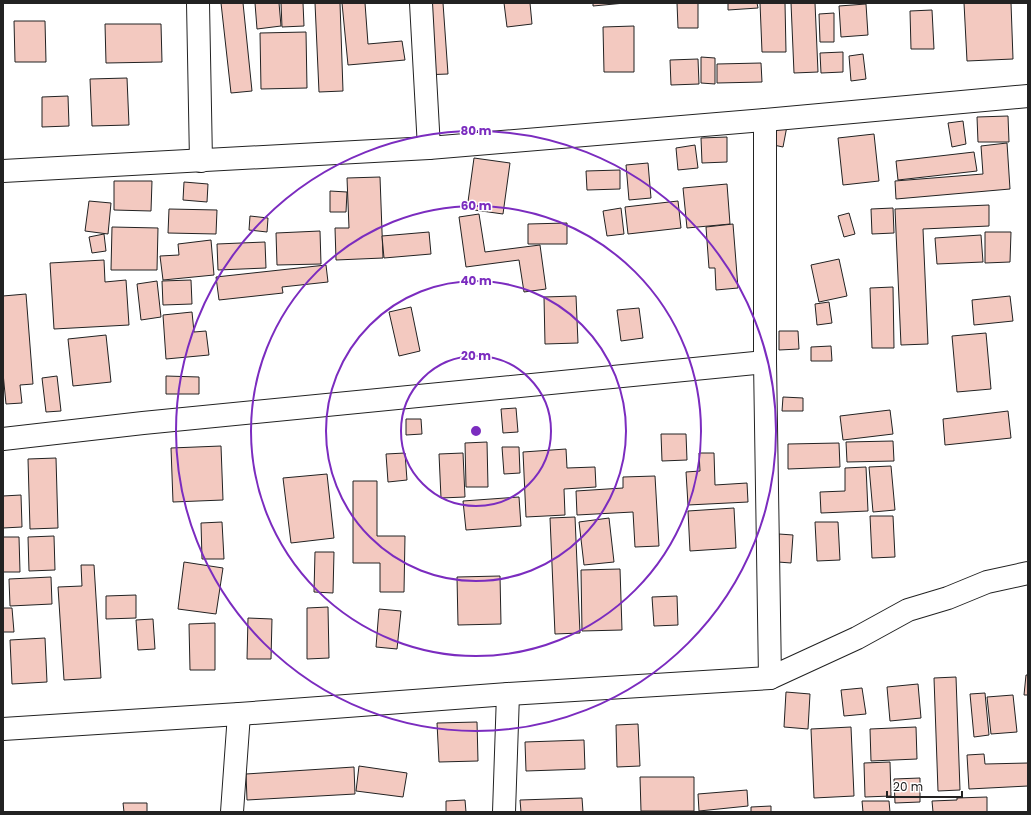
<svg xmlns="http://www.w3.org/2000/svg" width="1031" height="815" viewBox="0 0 1031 815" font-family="Poppins,sans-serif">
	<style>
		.building { fill: #f3c9c0; stroke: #222 }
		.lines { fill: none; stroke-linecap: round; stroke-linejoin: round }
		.street-casing { stroke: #222; stroke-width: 24 }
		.street { stroke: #fff; stroke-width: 22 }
		.ring { fill: none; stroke: #7b2cbf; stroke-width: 2 }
		.centre { fill: #7b2cbf; stroke: #fff; stroke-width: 2 }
		.ring-label { font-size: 12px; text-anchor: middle; font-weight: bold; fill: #7b2cbf; stroke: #fff; stroke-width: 3; stroke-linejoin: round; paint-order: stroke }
	</style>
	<rect width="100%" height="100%" fill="#fff"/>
	<g class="building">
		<polygon points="221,3 243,3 252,91 231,93"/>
		<polygon points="255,3 279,3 281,26 257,29"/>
		<polygon points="281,3 303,3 304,26 282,27"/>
		<polygon points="315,3 340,3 343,91 319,92"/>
		<polygon points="342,3 365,3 368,44 402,41 405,60 348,65"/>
		<polygon points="418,3 443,3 448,74 421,75"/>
		<polygon points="504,3 530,3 532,24 507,27"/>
		<polygon points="593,3 625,3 593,6"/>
		<polygon points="677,3 698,3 698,28 678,28"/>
		<polygon points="728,3 757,3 758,8 728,10"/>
		<polygon points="760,3 785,3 786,52 762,52"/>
		<polygon points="791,3 815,3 818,72 794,73"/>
		<polygon points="964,3 1011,3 1013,59 967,61"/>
		<polygon points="866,4 868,35 841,37 839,6"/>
		<polygon points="932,10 934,49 911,49 910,11"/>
		<polygon points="834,13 834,42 820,42 819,14"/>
		<polygon points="14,21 45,21 46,62 15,62"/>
		<polygon points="105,24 161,24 162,62 106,63"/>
		<polygon points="634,26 634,72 604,72 603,27"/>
		<polygon points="306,32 307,88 261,89 260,33"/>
		<polygon points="843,52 843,72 821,73 820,53"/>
		<polygon points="863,54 866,79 851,81 849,56"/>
		<polygon points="701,57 715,58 715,84 701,83"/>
		<polygon points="698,59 699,84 671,85 670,60"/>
		<polygon points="761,63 762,82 717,83 717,64"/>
		<polygon points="127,78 129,125 92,126 90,79"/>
		<polygon points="68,96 69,126 42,127 42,97"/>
		<polygon points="1008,116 1009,142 978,142 977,117"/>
		<polygon points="963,121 966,144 952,147 948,123"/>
		<polygon points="767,123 787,126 783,147 764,143"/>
		<polygon points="874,134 879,181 843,185 838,138"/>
		<polygon points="727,137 727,162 702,163 701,138"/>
		<polygon points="1007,143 1010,189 896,199 895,181 983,174 981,146"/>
		<polygon points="695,145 698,168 678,170 676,148"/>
		<polygon points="974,152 977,171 898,180 896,161"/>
		<polygon points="474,158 510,163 503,214 467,209"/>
		<polygon points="648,163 651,198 629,200 626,165"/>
		<polygon points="620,170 620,189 587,190 586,171"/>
		<polygon points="380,177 383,258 336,260 335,228 349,228 347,178"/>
		<polygon points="114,181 152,181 151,211 114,210"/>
		<polygon points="184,182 208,184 207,202 183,200"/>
		<polygon points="727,184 730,224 687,228 683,188"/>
		<polygon points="330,191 347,192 346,212 330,212"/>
		<polygon points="89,201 111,203 108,234 85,231"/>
		<polygon points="678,201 681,228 628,234 625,207"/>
		<polygon points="989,205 989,226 923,229 928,344 901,345 895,209"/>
		<polygon points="621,208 624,234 607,236 603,211"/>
		<polygon points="893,208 894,233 872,234 871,209"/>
		<polygon points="169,209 217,210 216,234 168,233"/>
		<polygon points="849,213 855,234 844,237 838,216"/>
		<polygon points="479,214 485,252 540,245 546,289 524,292 519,260 466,267 459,217"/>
		<polygon points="250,216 268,218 267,232 249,230"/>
		<polygon points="567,223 567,244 528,244 528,224"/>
		<polygon points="733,224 738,288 716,290 715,268 709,268 706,227"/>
		<polygon points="112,227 158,228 157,270 111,270"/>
		<polygon points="320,231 321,264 277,265 276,233"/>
		<polygon points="429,232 431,254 384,258 382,236"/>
		<polygon points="985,232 1011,232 1010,262 985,263"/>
		<polygon points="104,234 106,251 92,253 89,237"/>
		<polygon points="981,235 983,262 937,264 935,238"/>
		<polygon points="211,240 214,275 163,280 160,256 179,255 178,244"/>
		<polygon points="265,242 266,268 218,270 217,244"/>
		<polygon points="839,259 847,296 819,302 811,265"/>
		<polygon points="104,260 105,282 126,280 129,325 54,329 50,263"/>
		<polygon points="326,265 328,282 282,287 283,293 219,300 216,277"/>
		<polygon points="191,280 192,304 163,305 162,281"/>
		<polygon points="157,281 161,317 141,320 137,284"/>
		<polygon points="893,287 894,348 872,348 870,288"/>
		<polygon points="26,294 33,384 20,385 22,403 6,404 3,373 3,296"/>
		<polygon points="576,296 578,343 545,344 544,297"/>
		<polygon points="1010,296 1013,321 974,325 972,300"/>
		<polygon points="829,302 832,323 817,325 815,304"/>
		<polygon points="411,307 420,351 399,356 389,312"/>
		<polygon points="639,308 643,338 621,341 617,310"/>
		<polygon points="192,312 194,332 206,331 209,355 166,359 163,315"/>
		<polygon points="779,331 798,331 799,349 779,350"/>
		<polygon points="986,333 991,389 957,392 952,336"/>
		<polygon points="106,335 111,382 73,386 68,339"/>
		<polygon points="831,346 832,361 811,361 811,347"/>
		<polygon points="57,376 61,411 46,412 42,378"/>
		<polygon points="166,376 199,377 199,394 166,394"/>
		<polygon points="783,397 803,398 803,411 782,411"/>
		<polygon points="516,408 518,432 503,433 501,409"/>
		<polygon points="890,410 893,434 843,440 840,416"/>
		<polygon points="1008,411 1011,438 945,445 943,419"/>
		<polygon points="406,419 421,419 422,434 406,435"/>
		<polygon points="661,434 686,434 687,460 662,461"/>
		<polygon points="893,441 894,461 847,462 846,442"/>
		<polygon points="487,442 488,487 466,487 465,443"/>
		<polygon points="839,443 840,467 788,469 788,444"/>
		<polygon points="221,446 223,500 173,502 171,448"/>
		<polygon points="502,447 519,447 520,473 504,474"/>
		<polygon points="566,449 567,468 595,467 596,487 564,489 565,515 526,517 523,452"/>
		<polygon points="405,453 407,480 388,482 386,454"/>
		<polygon points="463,453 465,497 441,498 439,454"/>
		<polygon points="699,453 714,453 715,485 747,483 748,502 688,505 686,472 700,471"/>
		<polygon points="56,458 58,528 30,529 28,459"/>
		<polygon points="891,466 895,510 873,512 869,467"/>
		<polygon points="866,467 868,511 821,513 820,492 845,491 845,468"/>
		<polygon points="327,474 334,538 291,543 283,478"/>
		<polygon points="655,476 659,546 635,547 633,512 577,515 576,491 623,488 623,477"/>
		<polygon points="353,481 377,481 377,536 405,536 404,592 380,592 380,563 353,563"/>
		<polygon points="21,495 22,527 3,528 3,496"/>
		<polygon points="519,497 521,526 466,530 463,501"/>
		<polygon points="734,508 736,548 690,551 688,511"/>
		<polygon points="870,516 893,516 895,557 872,558"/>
		<polygon points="575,517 580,633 555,634 550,518"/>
		<polygon points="609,518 614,562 584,565 579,522"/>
		<polygon points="222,522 224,559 202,559 201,523"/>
		<polygon points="815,522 838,522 840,560 817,561"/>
		<polygon points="779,534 793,535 791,563 778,562"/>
		<polygon points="54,536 55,570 29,571 28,537"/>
		<polygon points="3,537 19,537 20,572 3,572"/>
		<polygon points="315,552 334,552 333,593 314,592"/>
		<polygon points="184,562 223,568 216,614 178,609"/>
		<polygon points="81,565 94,565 101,678 64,680 58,587 82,586"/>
		<polygon points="620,569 622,630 582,631 581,570"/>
		<polygon points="500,576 501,624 458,625 457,577"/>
		<polygon points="51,577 52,604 10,606 9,579"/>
		<polygon points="136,595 136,618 106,619 106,596"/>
		<polygon points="677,596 678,625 654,626 652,597"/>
		<polygon points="328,607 329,658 307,659 307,608"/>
		<polygon points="3,608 12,608 14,632 3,632"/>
		<polygon points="379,609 401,611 397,649 376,647"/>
		<polygon points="248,618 272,619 271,659 247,659"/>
		<polygon points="153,619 155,649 138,650 136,620"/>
		<polygon points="215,623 215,670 190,670 189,624"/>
		<polygon points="45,638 47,682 12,684 10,640"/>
		<polygon points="1026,675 1028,675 1028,695 1024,695"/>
		<polygon points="956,677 960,790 938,791 934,678"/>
		<polygon points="918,684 921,718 890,721 887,687"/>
		<polygon points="862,688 866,714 844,716 841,690"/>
		<polygon points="786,692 810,694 808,729 784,727"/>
		<polygon points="985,693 989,735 974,737 970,694"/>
		<polygon points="1013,695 1017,732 991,734 987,697"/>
		<polygon points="477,722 478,761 439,762 437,723"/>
		<polygon points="638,724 640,766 617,767 616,725"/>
		<polygon points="851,727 854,796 814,798 811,729"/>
		<polygon points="916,727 917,759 871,761 870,729"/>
		<polygon points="584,740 585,769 526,771 525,742"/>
		<polygon points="984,754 985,764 1028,763 1028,786 969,789 967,755"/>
		<polygon points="890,762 891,796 865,797 864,763"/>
		<polygon points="359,766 407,773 403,797 356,791"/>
		<polygon points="354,767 355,794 247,800 246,774"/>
		<polygon points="640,777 694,777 694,811 641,811"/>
		<polygon points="920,778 920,802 895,803 894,779"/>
		<polygon points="747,790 748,806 699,811 698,794"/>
		<polygon points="987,797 987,812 933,812 932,801 957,800 957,798"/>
		<polygon points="582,798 583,812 521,812 520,800"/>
		<polygon points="465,800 466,812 446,812 446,801"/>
		<polygon points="862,801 889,801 890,812 863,812"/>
		<polygon points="123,803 147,803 147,812 124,812"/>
		<polygon points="771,806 771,812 751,812 751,807"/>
	</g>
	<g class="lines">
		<g class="street-casing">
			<g id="street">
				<polyline points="198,3 201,161"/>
				<polyline points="421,3 429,148"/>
				<polyline points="765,120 765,362 770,678"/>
				<polyline points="3,171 429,148 765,120 1028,96"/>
				<polyline points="3,439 143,423 765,362"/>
				<polyline points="3,729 239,714 508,694 770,678 857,638 908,610 948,598 987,582 1028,573"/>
				<polyline points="232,812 239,714"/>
				<polyline points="504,812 508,694"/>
			</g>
		</g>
		<use href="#street" class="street"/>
	</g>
	<g class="ring">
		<circle cx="476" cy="431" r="75"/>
		<circle cx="476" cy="431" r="150"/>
		<circle cx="476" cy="431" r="225"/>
		<circle cx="476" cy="431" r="300"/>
	</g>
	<circle cx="476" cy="431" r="6" class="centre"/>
	<g class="ring-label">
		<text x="476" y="135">80 m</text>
		<text x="476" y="210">60 m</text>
		<text x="476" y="285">40 m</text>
		<text x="476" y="360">20 m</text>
	</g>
	<rect width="1031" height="815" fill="none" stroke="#222222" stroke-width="8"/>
	<path d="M887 791v6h75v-6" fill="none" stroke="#222222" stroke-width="2"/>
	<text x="893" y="791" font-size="12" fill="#222222" stroke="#ffffff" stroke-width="3" paint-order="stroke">20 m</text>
</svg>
